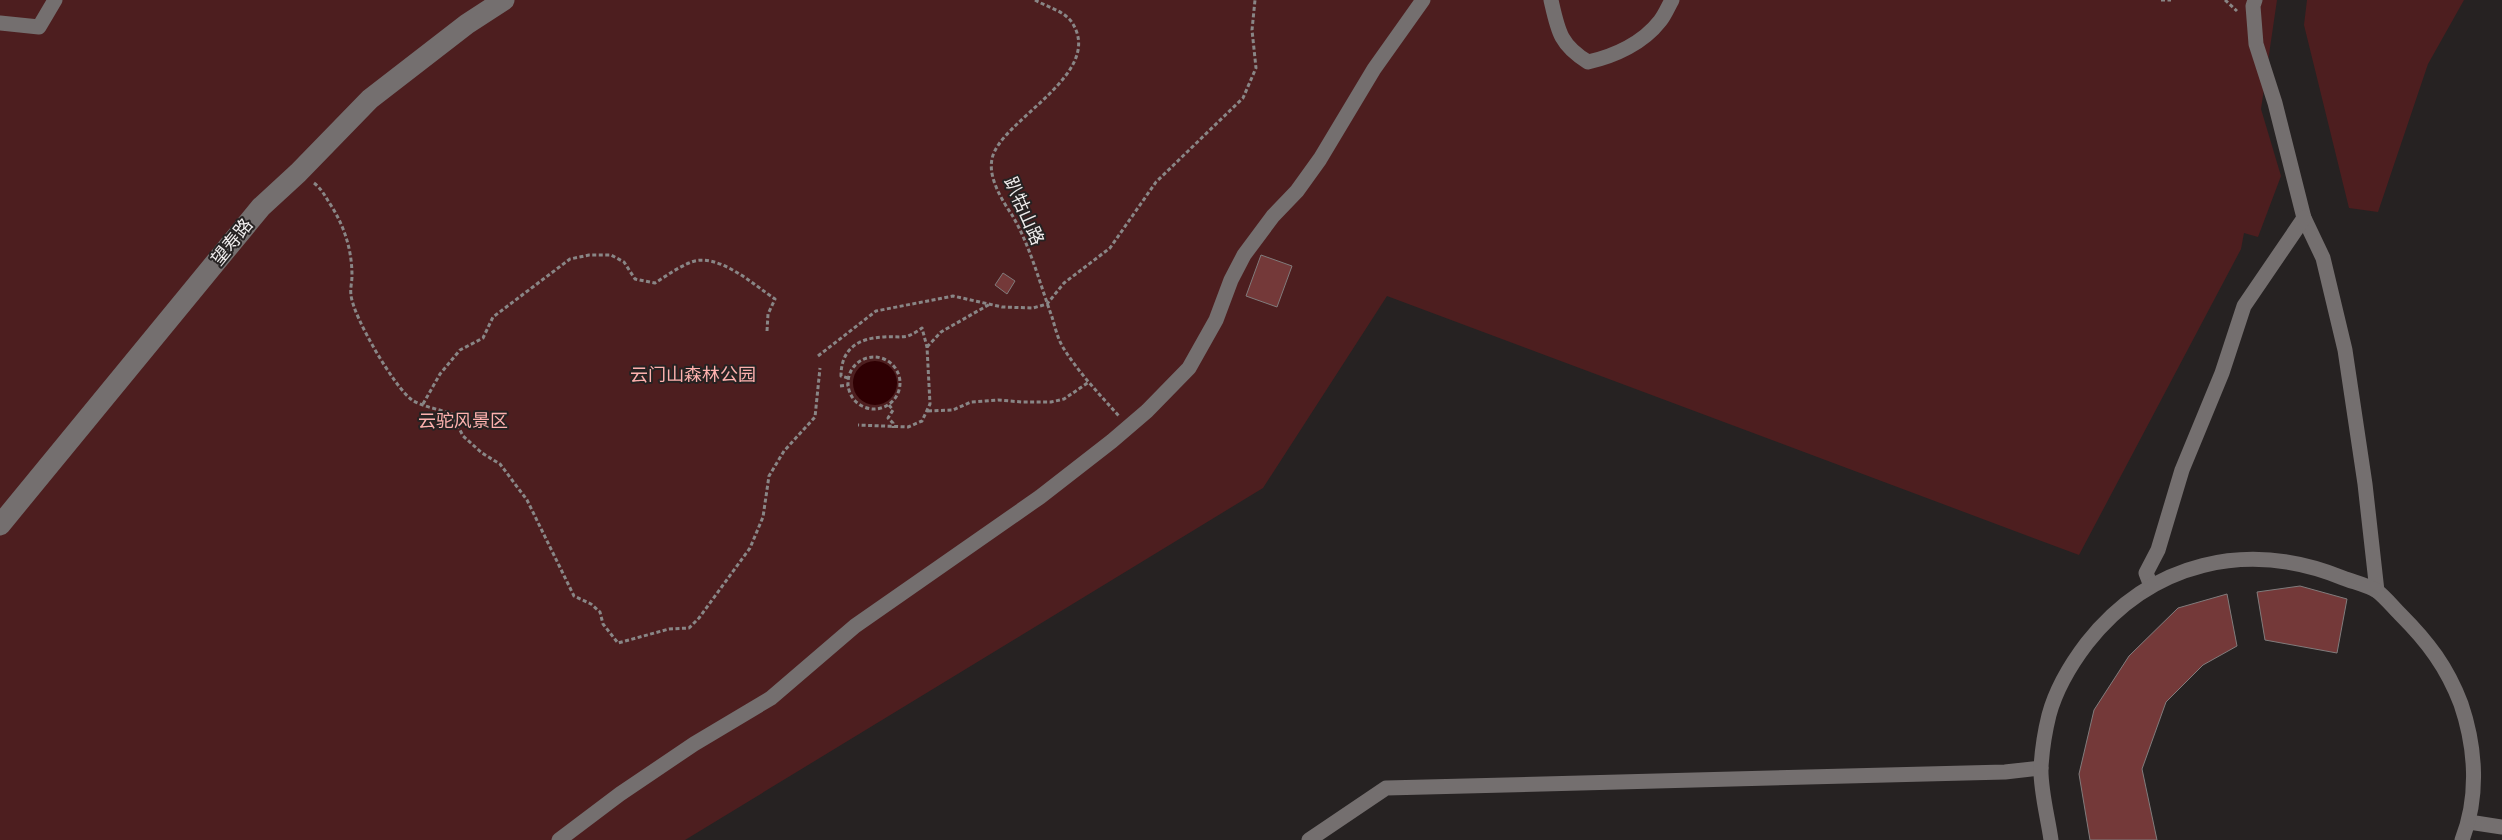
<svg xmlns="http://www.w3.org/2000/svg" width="2502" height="840" viewBox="0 0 2502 840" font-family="'Varela Round','Noto Sans SC',sans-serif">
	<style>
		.green { fill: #4d1e1f }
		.water { fill: #2f0003 }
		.building { fill: #743939; stroke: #817c7c }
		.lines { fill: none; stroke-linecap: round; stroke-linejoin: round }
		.path { stroke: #898686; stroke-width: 3; stroke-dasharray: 4 2.5; stroke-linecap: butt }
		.street { stroke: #746f6f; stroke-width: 15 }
		.secondary { stroke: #746f6f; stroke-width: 21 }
		.labels { text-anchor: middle; stroke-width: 4; stroke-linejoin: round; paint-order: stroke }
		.street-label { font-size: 18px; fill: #efecec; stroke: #262222 }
		.park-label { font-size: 18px; fill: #fdb1ae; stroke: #262222 }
	</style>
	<rect width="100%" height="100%" fill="#262222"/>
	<g class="green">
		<polygon points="0,0 2277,0 2261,109 2281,176 2258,237 2244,233 2241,249 2079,555 1387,296 1263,488 685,840 0,840"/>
		<polygon points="2307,0 2464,0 2428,64 2378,212 2349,208 2304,25"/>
	</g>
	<circle class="water" cx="875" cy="383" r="22"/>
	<g class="building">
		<polygon points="1261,255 1292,266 1277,307 1246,296"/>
		<polygon points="1003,273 1015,281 1007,294 995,285"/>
		<polygon points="2300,586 2347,599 2337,653 2265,640 2257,592"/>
		<polygon points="2227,594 2237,646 2203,665 2166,702 2142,769 2157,840 2090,840 2079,774 2094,710 2129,656 2178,608"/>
	</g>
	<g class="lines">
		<g class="path">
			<path d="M1035,0C1047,7 1062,10 1071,21C1108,74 999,120 992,159C988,178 1002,200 1012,215C1030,245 1040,284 1052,317C1055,327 1058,340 1064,349C1079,373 1100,395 1119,416"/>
			<polyline points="2161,0 2171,0"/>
			<polyline points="2225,0 2237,11"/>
			<path d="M314,183C322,189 326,198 332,207C345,228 352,251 352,276C352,282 350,289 351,295C353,317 395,388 412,400C423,407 439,409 452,414L463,436L482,453L500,464L527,500L574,596L591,604L600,612L603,624L618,643L669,629L689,628L699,618L750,548L763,517L769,476L784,451L815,417L820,368"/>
			<polyline points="927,347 941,332 990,304"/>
			<polyline points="818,356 876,311 953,296 1002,307 1033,308 1047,304 1064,283 1110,248 1156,182 1243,98 1256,68 1252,30 1255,0"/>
			<circle cx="874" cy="383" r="26"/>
			<path d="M848,378L841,376C841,349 858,338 884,337C892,336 900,338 908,336C913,334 918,331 922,328L927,347L930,404L922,421L908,427L858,425"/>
			<polyline points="840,386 848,385"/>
			<path d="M423,404L440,374L460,350L483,338L493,317L570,259L589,255H611L624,262L635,279L655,283C666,276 677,268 689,263C716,250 754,285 775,299L768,314L767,331"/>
			<polyline points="889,405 893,410 888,418 893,423 893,428"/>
			<polyline points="928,411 953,410 971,402 998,400 1022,402 1051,402 1064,399 1089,382"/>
		</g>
		<g class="street">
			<path d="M1551,0C1558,31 1560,45 1588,62C1615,56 1643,43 1660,21C1665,15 1668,7 1672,0"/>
			<polyline points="2255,0 2253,6 2256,44 2275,103 2304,218 2323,258 2345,350 2365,484 2377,591"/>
			<polyline points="0,23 39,27 55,0"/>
			<polyline points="2151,586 2146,573 2158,550 2182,470 2222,373 2244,306 2304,218"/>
			<polyline points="2469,822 2502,827"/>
			<polyline points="559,840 620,794 694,744 771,698 855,626 1040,497 1112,441 1147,411 1189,368 1216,320 1231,280 1244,255 1273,216 1297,191 1320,159 1374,69 1423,0"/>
			<polyline points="1309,840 1386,788 2005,772 2041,768"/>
			<path d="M2051,840C2048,818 2040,789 2041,767C2042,751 2045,731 2049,715C2056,689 2071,664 2087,643C2151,562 2247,539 2343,578C2353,582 2367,585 2377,591C2385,597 2393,607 2400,614C2428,642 2447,667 2461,704C2476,748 2479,797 2462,840"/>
		</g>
		<polyline class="secondary" points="0,525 261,207 298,173 370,99 467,24 504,0"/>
	</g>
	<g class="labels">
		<g class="street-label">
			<text transform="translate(1024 211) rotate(66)" y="6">趴牯山路</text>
			<text transform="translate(232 242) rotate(-51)" y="6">望寿路</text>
		</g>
		<g class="park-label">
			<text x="693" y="381">云门山森林公园</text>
			<text x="463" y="427">云驼风景区</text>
		</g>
	</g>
</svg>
